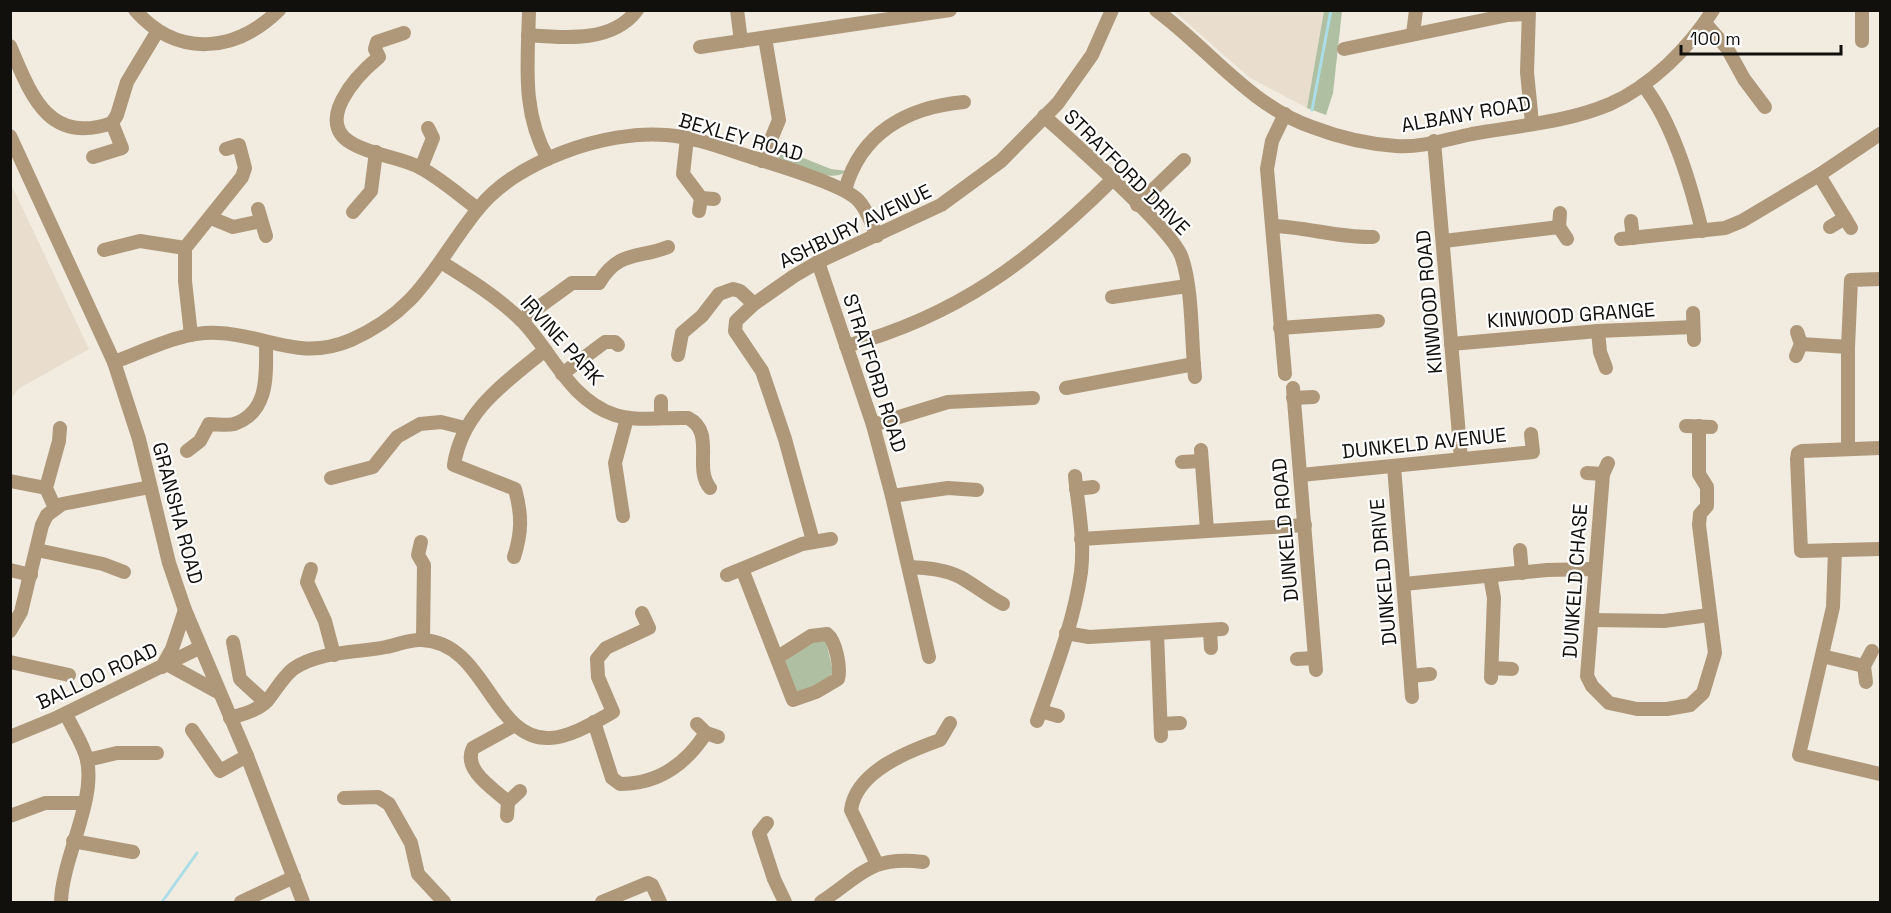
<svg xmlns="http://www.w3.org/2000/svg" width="1891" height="913" viewBox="0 0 1891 913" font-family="'Space Grotesk',sans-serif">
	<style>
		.built { fill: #e9decd }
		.green { fill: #aec0a1 }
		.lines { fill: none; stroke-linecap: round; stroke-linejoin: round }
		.stream { stroke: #abdde7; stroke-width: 3 }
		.minor { stroke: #ae9879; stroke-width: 14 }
		.labels { text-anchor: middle; stroke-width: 4.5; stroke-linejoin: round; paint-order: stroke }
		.street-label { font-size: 20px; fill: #12100c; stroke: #fff }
	</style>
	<rect width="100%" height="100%" fill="#f1ebe0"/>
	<g class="built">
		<polygon points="1174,11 1324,11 1307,108 1250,78"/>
		<polygon points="11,184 89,349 18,389 11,399"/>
	</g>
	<g class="green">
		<polygon points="1324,11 1342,11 1333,93 1326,115 1307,108"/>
		<path d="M773,146L831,169L847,171C830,185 792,165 774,156Z"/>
		<polygon points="816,639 826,641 833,672 825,683 797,692 785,661"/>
	</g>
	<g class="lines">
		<g class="stream">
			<polyline points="1312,110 1331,10"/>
			<polyline points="162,902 197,853"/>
		</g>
		<g class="minor">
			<path d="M135,10C177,58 235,53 279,10"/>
			<path d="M529,10C528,63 521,111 548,159"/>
			<polyline points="737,10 741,41"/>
			<path d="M1156,10C1208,48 1249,105 1312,127C1338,137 1368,144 1396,146C1420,148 1448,139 1472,134C1517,126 1568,122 1610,104C1651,86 1689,48 1713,10"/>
			<polyline points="1529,10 1527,72 1532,123"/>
			<polyline points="1705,23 1727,48 1744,79 1765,107"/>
			<path d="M404,33L377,42L375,49L379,57C357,75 311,124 355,145C376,156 400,157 421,168C441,179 459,195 478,209"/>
			<polyline points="1413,34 1416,10"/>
			<path d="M528,35C564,38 613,43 637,10"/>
			<polyline points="1862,41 1862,10"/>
			<path d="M10,46C31,95 48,145 112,123"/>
			<polyline points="700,47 950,10"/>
			<polyline points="1344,49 1508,15 1528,14"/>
			<path d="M1643,85C1673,122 1691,185 1702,231"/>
			<polyline points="1285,114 1272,141 1267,169 1285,374"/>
			<path d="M1044,116C1071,141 1174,230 1182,258C1193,291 1191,341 1195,377"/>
			<polyline points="112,123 117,115 127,82 157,32"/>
			<polyline points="10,136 114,362 139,439 169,563 185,610 247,756 303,902"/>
			<polyline points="687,138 683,174 701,198"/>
			<polyline points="1434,141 1461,459"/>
			<polyline points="93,157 122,148 112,123"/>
			<polyline points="762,161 779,120 765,38"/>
			<polyline points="421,168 433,138 428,128"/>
			<polyline points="1819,175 1851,228"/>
			<path d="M845,190C861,132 908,107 964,102"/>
			<polyline points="1137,205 1184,160"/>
			<polyline points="258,209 266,236"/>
			<polyline points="699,211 701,198 714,199"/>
			<polyline points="353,212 371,191 376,152"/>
			<polyline points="1560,213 1559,227 1567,239"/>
			<polyline points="211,218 233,227 261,221"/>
			<polyline points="1631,221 1633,238"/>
			<path d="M1273,226C1307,227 1339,238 1373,237"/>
			<polyline points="1830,227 1845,218"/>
			<polyline points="1621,239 1725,228 1742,221 1819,175 1880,134"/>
			<polyline points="1444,241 1559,227"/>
			<polyline points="104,250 140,241 185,248"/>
			<path d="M441,262C470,280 499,298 523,322C553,354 570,400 615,415C637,422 665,417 688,418C716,432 693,468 710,488"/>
			<polyline points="818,262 873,425 892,496 929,657"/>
			<polyline points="1112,297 1187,286"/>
			<polyline points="1693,313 1694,340"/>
			<path d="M521,320L572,283H599C619,250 638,259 668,247"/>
			<polyline points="1280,328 1378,321"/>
			<polyline points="1598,331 1600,352 1606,368"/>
			<polyline points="191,335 185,281 185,248 242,177 245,168 239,145 226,149"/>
			<polyline points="1451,344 1598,331 1693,327"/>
			<polyline points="1801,344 1848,347 1851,280 1880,279"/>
			<path d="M846,346C958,316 1031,260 1112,180"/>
			<polyline points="678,355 682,333 702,316 719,294 733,289 740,291 754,304"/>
			<polyline points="1796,356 1801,344 1797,332"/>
			<path d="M114,362C147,350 182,331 218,333C268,335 299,362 351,340C421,309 434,264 478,209C516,161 606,130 666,135C696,137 725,149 754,158C777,165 844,185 858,200C867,209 872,225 877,236"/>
			<polyline points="562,374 605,342 615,342 618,345"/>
			<polyline points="1066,388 1194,364"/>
			<polyline points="1293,388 1316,670"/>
			<polyline points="1293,398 1313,397"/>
			<polyline points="661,417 661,401"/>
			<polyline points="873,425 948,402 1033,398"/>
			<polyline points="1686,426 1711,427"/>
			<polyline points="1880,448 1802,451 1798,453 1797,459 1801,551 1880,549"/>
			<polyline points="1848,449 1848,347"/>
			<polyline points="1201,450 1207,530"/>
			<path d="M187,451L200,441L209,424C217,424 227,426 234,424C270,412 266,373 266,342"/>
			<polyline points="1182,462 1201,461"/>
			<polyline points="1608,463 1603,474 1587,676 1592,686 1609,703 1637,709 1667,709 1690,705 1703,693 1715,653 1699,525 1700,514 1707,506 1707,487 1699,474 1699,426"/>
			<polyline points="1394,466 1412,697"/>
			<polyline points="1587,473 1603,474"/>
			<polyline points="1301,475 1533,452 1531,434"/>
			<polyline points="331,478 373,467 397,437 420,424 441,422 465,428"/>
			<polyline points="10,481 46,488"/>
			<polyline points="1076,489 1093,487"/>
			<polyline points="892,496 948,488 977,490"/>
			<polyline points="55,508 46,488 59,441 60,428"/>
			<polyline points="623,516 615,463 627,418"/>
			<polyline points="1081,539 1305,525"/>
			<polyline points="813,541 785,439 762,371 735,331 736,321 754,304 794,276 818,262 941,205 1001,161 1058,103 1092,55 1112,10"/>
			<polyline points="421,542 418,555 424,565 423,639"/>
			<polyline points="37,550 103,564 124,572"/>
			<polyline points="1520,550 1522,573"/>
			<polyline points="1835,550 1833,607 1799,755 1880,774"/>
			<path d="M514,557C522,532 522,515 515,489L454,465C462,411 505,383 545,350"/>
			<path d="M909,567C927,568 944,569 960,577C975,585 987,596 1003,604"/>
			<polyline points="311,569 307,582 325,621 334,655"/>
			<path d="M742,569L793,700L816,692L838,679C841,668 836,641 827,634L811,636L778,657"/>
			<polyline points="10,570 31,575"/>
			<polyline points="727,575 802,544 831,539"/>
			<polyline points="1490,576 1494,598 1491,678"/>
			<polyline points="1404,584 1547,570 1594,569"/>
			<polyline points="1592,620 1664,621 1709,615"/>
			<polyline points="1210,630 1211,648"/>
			<polyline points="10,631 21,612 42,525 47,515 62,504 150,487"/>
			<polyline points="1066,633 1089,637 1222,629"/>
			<polyline points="1157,633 1161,736"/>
			<polyline points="233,642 240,679 265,702"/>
			<polyline points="1822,656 1864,666"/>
			<polyline points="1297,659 1315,658"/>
			<polyline points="10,662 69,675"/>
			<polyline points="167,664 218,692"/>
			<polyline points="162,667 172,649 185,610"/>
			<polyline points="1492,668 1512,669"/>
			<polyline points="1411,676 1430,674"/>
			<polyline points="1866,682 1864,666 1872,651"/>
			<polyline points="1041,711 1058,716"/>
			<path d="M230,718C242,714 257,711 267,701C276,690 282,678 293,669C319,651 356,653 386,647C398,645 409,639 422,640C486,642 492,741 550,738C571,737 595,722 613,712L598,677L597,659L606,648L649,628L642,613"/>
			<path d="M1037,721C1054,673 1074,622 1081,572C1085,540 1078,507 1075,476"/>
			<path d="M594,722L612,778L620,784C658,784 686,764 706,733"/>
			<polyline points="697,724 706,733 718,737"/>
			<polyline points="1161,724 1180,723"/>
			<polyline points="192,730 220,771 247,756"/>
			<polyline points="10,737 54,719 199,648"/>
			<polyline points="87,760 117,753 157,753"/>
			<polyline points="344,798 378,797 389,804 411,843 418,874 444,902"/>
			<path d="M508,802C494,789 462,770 473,748L515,725"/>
			<polyline points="10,816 45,803 84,803"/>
			<polyline points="507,816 508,802 520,791"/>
			<polyline points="767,823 759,833 774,879 785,902"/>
			<polyline points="73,841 133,852"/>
			<path d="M877,864L851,810C856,771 909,751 940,740L950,723"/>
			<path d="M61,902C62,859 96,801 87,760C84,745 72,728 66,714"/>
			<polyline points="241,902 294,877"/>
			<polyline points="602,902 648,883 652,885 660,902"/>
			<path d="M821,902C861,876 870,855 923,862"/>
		</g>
	</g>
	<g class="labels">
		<g class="street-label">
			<text transform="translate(1466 114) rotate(-10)" y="7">ALBANY ROAD</text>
			<text transform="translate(741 137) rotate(16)" y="7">BEXLEY ROAD</text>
			<text transform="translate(1127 172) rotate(45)" y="7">STRATFORD DRIVE</text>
			<text transform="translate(855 226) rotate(-26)" y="7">ASHBURY AVENUE</text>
			<text transform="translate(1429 302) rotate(-95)" y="7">KINWOOD ROAD</text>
			<text transform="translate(1571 315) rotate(-4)" y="7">KINWOOD GRANGE</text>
			<text transform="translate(562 340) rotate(48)" y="7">IRVINE PARK</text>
			<text transform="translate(875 373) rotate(72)" y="7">STRATFORD ROAD</text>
			<text transform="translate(1424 443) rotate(-6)" y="7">DUNKELD AVENUE</text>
			<text transform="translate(178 513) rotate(75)" y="7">GRANSHA ROAD</text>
			<text transform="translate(1285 530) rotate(-95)" y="7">DUNKELD ROAD</text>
			<text transform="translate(1383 572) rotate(-95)" y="7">DUNKELD DRIVE</text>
			<text transform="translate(1575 581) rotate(-86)" y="7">DUNKELD CHASE</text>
			<text transform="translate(97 676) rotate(-25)" y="7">BALLOO ROAD</text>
		</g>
	</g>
	<rect width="1891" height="913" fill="none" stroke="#12100c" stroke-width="24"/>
	<path d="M1681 45v9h160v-9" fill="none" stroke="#12100c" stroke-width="3"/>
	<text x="1690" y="45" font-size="18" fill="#12100c" stroke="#ffffff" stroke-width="4.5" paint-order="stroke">100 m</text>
</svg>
